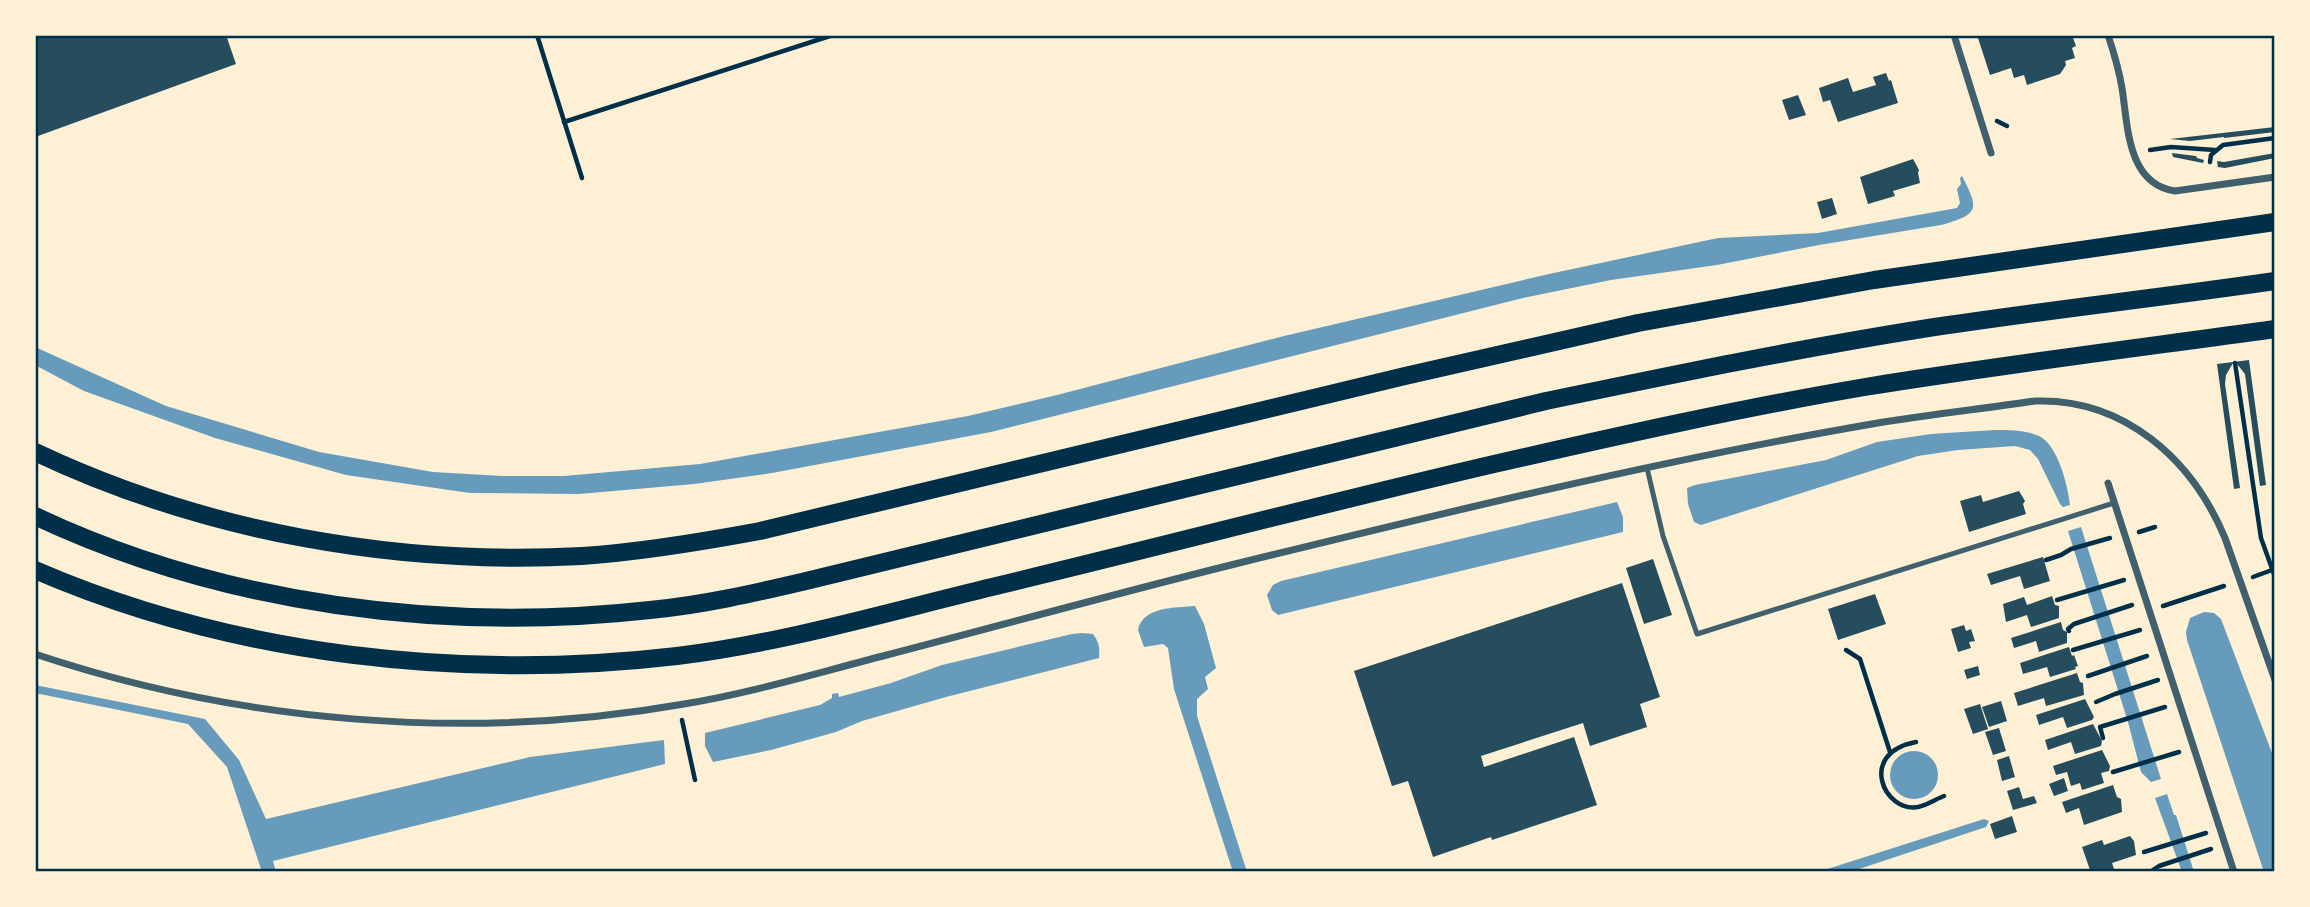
<svg xmlns="http://www.w3.org/2000/svg" width="2310" height="907" viewBox="0 0 2310 907" font-family="Inter,sans-serif">
	<style>
		.water { fill: #669bbc }
		.building { fill: #264d5e }
		.lines { fill: none; stroke-linecap: round; stroke-linejoin: round }
		.path { stroke: #003049; stroke-width: 4.5 }
		.service { stroke: #3f606c; stroke-width: 5 }
		.minor { stroke: #3f606c; stroke-width: 7 }
		.primary { stroke: #003049; stroke-width: 18 }
		.neatline { fill: none; stroke: #003049; stroke-width: 2.5 }
	</style>
	<rect width="100%" height="100%" fill="#fdf0d5"/>
	<g class="water">
		<path d="M1962,176C1979,209 1980,214 1941,225L1819,245L1717,265L1611,280L1523,298L991,432L772,473L694,484L579,494L470,493L346,475L215,438L84,391L35,365V347L166,406L319,452L433,472L502,476H564L700,464L968,416L1057,395L1284,336L1549,274L1718,238L1818,233L1957,208L1960,203L1957,189L1961,184L1960,178Z"/>
		<path d="M1995,430C2010,430 2025,430 2039,436C2058,445 2068,486 2070,505L2063,507L2060,504L2038,459L2030,450L2015,446L1958,450L1918,456L1701,525L1694,522L1688,504L1687,488L1695,485L1826,460L1877,442L1931,434Z"/>
		<polygon points="1617,502 1623,517 1623,532 1278,615 1272,610 1267,595 1273,585 1281,581"/>
		<polygon points="2081,527 2161,779 2151,782 2141,772 2128,722 2068,531"/>
		<path d="M1195,606L1204,624L1216,668L1205,677L1208,689L1197,699V716L1247,872H1233L1174,689L1168,648L1163,644L1144,647L1138,630C1143,606 1175,608 1195,606Z"/>
		<polygon points="2204,612 2214,613 2221,619 2275,761 2275,872 2264,872 2187,640 2186,632 2190,618"/>
		<path d="M1082,633L1093,634C1099,642 1100,648 1099,658L946,697L862,721L836,732L771,750L713,762L705,746V733L820,705L832,698V694L838,693L839,697L891,683L942,665L1072,634Z"/>
		<polygon points="35,685 205,719 239,760 266,819 530,757 664,740 665,764 273,861 276,872 262,872 227,767 188,724 35,693"/>
		<circle cx="1914" cy="775" r="24"/>
		<polygon points="2167,794 2174,815 2176,815 2194,872 2182,872 2155,798"/>
		<polygon points="1984,819 1989,821 1986,827 1850,872 1818,872"/>
	</g>
	<g class="building">
		<polygon points="35,35 226,35 236,64 38,136 35,128"/>
		<polygon points="1977,35 2072,35 2076,46 2072,48 2075,58 2065,61 2066,65 2060,74 2027,85 2024,75 2014,78 2011,68 1990,75"/>
		<polygon points="1886,73 1889,81 1891,80 1898,103 1838,122 1830,100 1823,102 1819,88 1848,78 1853,92 1876,85 1873,77"/>
		<polygon points="1798,95 1806,115 1789,120 1782,100"/>
		<polygon points="2275,127 2275,132 2224,138 2224,137 2190,141 2170,139"/>
		<polygon points="2172,153 2196,156 2197,158 2204,160 2203,163 2173,157"/>
		<polygon points="2275,153 2275,158 2225,168 2218,167 2217,161 2224,162"/>
		<polygon points="1913,159 1919,170 1918,173 1920,183 1893,191 1895,196 1868,204 1860,177"/>
		<polygon points="1832,198 1837,214 1822,219 1817,202"/>
		<polygon points="2249,360 2266,485 2260,486 2245,374 2237,364 2233,363 2226,375 2225,384 2240,488 2234,489 2217,364"/>
		<polygon points="2019,491 2025,501 2023,504 2026,514 1969,532 1960,501 1981,495 1983,502"/>
		<polygon points="2043,557 2050,581 2024,589 2020,576 1991,585 1987,574"/>
		<polygon points="1653,559 1672,615 1644,624 1626,568"/>
		<polygon points="1622,583 1660,697 1640,704 1647,727 1590,746 1583,723 1481,756 1484,767 1574,737 1597,805 1492,840 1491,837 1433,857 1408,781 1392,786 1354,671"/>
		<polygon points="1875,594 1886,624 1838,640 1828,609"/>
		<polygon points="2052,596 2055,605 2059,606 2059,618 2031,627 2027,615 2006,622 2003,604 2024,597 2027,605"/>
		<polygon points="2061,622 2063,630 2067,632 2067,643 2039,652 2036,641 2014,648 2011,638"/>
		<polygon points="1964,625 1966,631 1971,629 1975,641 1969,642 1971,648 1958,652 1951,629"/>
		<polygon points="2069,647 2072,656 2074,655 2078,666 2075,667 2076,669 2050,677 2047,667 2023,674 2020,663"/>
		<polygon points="1978,666 1980,675 1967,679 1964,670"/>
		<polygon points="2077,673 2080,682 2083,683 2084,695 2046,706 2044,698 2018,706 2014,693"/>
		<polygon points="2085,699 2094,717 2092,720 2067,728 2063,717 2039,725 2036,715"/>
		<polygon points="2001,701 2007,721 1989,727 1982,707"/>
		<polygon points="1980,704 1988,729 1973,734 1964,709"/>
		<polygon points="2093,724 2102,741 2101,746 2075,754 2071,742 2048,750 2045,740"/>
		<polygon points="1999,728 2006,751 1993,755 1985,732"/>
		<polygon points="2102,750 2110,766 2109,771 2101,773 2104,783 2082,790 2080,783 2071,786 2067,772 2056,775 2053,766"/>
		<polygon points="2009,756 2015,777 2002,781 1997,760"/>
		<polygon points="2064,778 2068,791 2054,796 2049,784"/>
		<polygon points="2113,785 2117,797 2121,799 2122,812 2084,825 2079,808 2066,813 2062,802"/>
		<polygon points="2019,787 2023,799 2034,796 2037,803 2013,810 2007,791"/>
		<polygon points="2012,816 2017,832 1995,839 1990,824"/>
		<polygon points="2130,836 2134,841 2136,855 2112,863 2115,872 2085,872 2090,870 2082,847 2102,840 2104,845"/>
	</g>
	<g class="lines">
		<g class="path">
			<polyline points="537,35 582,178"/>
			<polyline points="1997,121 2007,126"/>
			<polyline points="564,122 833,35"/>
			<polyline points="2150,150 2171,147 2215,150"/>
			<polyline points="2210,162 2211,155 2223,145 2275,138"/>
			<polyline points="2235,363 2261,538 2275,577"/>
			<polyline points="2139,532 2155,527"/>
			<polyline points="2046,560 2061,555 2071,549 2110,538"/>
			<polyline points="2253,577 2272,570"/>
			<polyline points="2057,600 2124,580"/>
			<polyline points="2163,606 2224,586"/>
			<polyline points="2069,631 2068,629 2074,624 2132,605"/>
			<polyline points="1846,650 1860,659 1890,752"/>
			<polyline points="2073,650 2140,630"/>
			<polyline points="2088,676 2147,656"/>
			<polyline points="2096,702 2115,694 2158,680"/>
			<polyline points="682,720 695,780"/>
			<polyline points="2103,738 2100,727 2165,707"/>
			<path d="M1916,742C1857,753 1884,813 1918,807C1927,805 1936,799 1944,796"/>
			<polyline points="2113,772 2179,752"/>
			<polyline points="2144,852 2206,833"/>
			<polyline points="2150,872 2159,866 2211,849"/>
		</g>
		<polyline class="service" points="1647,468 1663,536 1697,634 2114,503"/>
		<g class="minor">
			<polyline points="1954,35 1991,153"/>
			<path d="M2108,35C2114,53 2119,70 2122,88C2128,126 2127,184 2175,191L2275,177"/>
			<polyline points="2108,483 2234,872"/>
			<path d="M35,654C241,723 469,742 684,704C751,693 817,673 883,656C999,626 1114,594 1231,565C1443,513 1657,461 1872,424C1926,415 1981,409 2035,401C2124,398 2192,459 2225,538L2275,680"/>
		</g>
		<g class="primary">
			<path d="M35,452C204,532 396,566 582,556C642,552 701,542 760,531L1405,376L1638,323L1874,280L2275,222"/>
			<path d="M35,516C224,605 444,633 650,610C703,605 755,593 806,581L1546,401C1671,375 1796,349 1922,329C2039,311 2158,298 2275,281"/>
			<path d="M35,570C234,656 463,681 677,656C783,643 888,612 992,587C1159,547 1326,503 1494,464C1617,436 1741,408 1865,387C2001,365 2138,348 2275,329"/>
		</g>
	</g>
	<rect width="2310" height="907" fill="none" stroke="#fdf0d5" stroke-width="74"/>
	<rect x="37" y="37" width="2236" height="833" class="neatline"/>
</svg>
